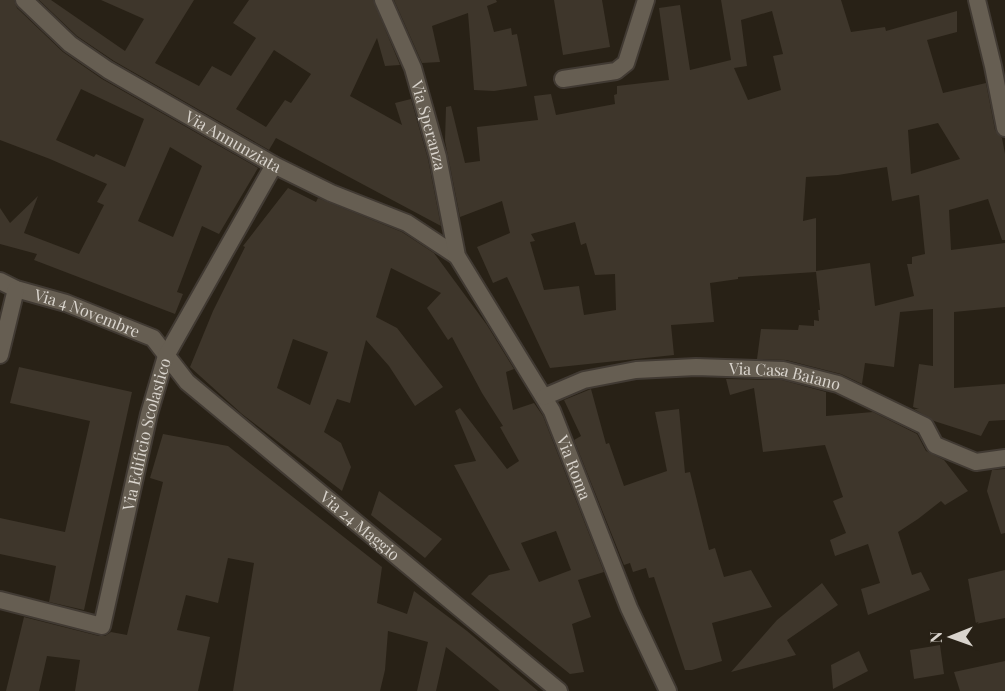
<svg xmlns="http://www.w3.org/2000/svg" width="1005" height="691" viewBox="0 0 1005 691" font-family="'Playfair Display',serif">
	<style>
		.building { fill: #3e362b; fill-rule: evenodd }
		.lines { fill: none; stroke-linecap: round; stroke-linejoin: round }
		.minor-casing { stroke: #413a33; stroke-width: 20 }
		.tertiary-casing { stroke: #413a33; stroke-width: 20 }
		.minor { stroke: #665e52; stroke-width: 16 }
		.tertiary { stroke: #665e52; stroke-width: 16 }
		.labels { text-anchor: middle; stroke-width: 6; stroke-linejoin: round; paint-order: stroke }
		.street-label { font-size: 16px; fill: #d9d4cd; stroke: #282116 }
	</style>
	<rect width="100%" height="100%" fill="#282116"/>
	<g class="building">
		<path d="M0,0H14L17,8L63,52L102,79L258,168L219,234L202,226L177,292L183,294L175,314L34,260L37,254L0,244V208L10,223L38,196L24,233L79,254L104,205L97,202L107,184L50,159L0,140ZM81,89L144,119L125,167L96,154L94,157L56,140ZM170,147L202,166L173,237L138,221Z"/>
		<path d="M39,0H51L125,51L144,19L101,0H194L155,63L199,86L212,66L231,76L256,38L233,23L249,0H373L400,65L385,66L377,38L350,96L402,125L395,103L411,99L428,159L441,226L276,138L269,150L114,61L77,36ZM274,50L311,74L291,103L285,100L266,127L236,109Z"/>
		<polygon points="394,0 496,0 497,2 487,6 494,32 511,28 512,35 517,34 527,86 494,91 474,90 468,13 432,26 440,62 422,63"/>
		<polygon points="554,0 602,0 610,47 563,55"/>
		<path d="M721,0H841L851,32L885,27L886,31L957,11V32L927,40L943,93L986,83L995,130L1002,138L1005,154V240H1002L988,199L949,210L951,250L1005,243V307L954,312V388L1005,384V420L989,421L981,436L934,421L914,409H919L913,407L919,364L933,366V309L900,312L894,367L865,363L862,384L841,374L786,360L757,359L761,329L798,330L799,325L814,326V320L819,321L818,310H820L816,272L738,277V279L710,283L714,322L671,325L674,355L550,368L507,277L493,283L477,247L510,233L502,201L460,217L445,141L446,107L451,106L465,163L480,161L477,127L538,120L534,96L551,94L556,115L615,104L614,95L617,94V86L669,80L659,8L680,5L690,70L731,60ZM772,11L783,54L773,56L781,90L748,100L734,68L747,66L741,20ZM938,123L960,159L911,174L908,130ZM887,167L892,201L919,195L925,254L912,257V264H907L914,296L875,306L870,263L816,271V218L803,221L806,177L838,175ZM575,222L581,245L586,243L595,275L615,274L616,310L584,315L579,286L544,290L530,242L535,241L531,234Z"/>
		<path d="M288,188L316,202L318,198L402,232L434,253L487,325L514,369L506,372L513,410L534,403L543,416L604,572L578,580L591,617L572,624L584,672L570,674L471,594L489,575L510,570L454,465L476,461L455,411L460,408L507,469L519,461L500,427L503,426L482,393L452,337L448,340L427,308L441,293L391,268L376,317L397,328L443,387L415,406L389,366L366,340L350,403L337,399L324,432L341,443L351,467L342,491L242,414L190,367L213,311L245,247L243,246ZM293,339L328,352L310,405L277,388ZM556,531L571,570L539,582L521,543Z"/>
		<polygon points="19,367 132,392 84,610 49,602 56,566 0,554 0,518 65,532 90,421 10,403"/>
		<polygon points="726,379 782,380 826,392 826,416 873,412 917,434 926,451 944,460 968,491 945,505 941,501 918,519 898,532 912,575 921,572 930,590 868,615 861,589 880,583 868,544 835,556 830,540 846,533 833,501 843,497 825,445 763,452 754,388 730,395"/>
		<polygon points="591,389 606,444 609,443 624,486 667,471 655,412 679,409 685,473 690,472 709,550 715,548 724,577 751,570 772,607 712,623 722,661 692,670 685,670 654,577 649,578 646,568 633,572 630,563 624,565 574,440 581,436 564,400"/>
		<polygon points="163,434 228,446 382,567 377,603 407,614 414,591 467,631 538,691 500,691 446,647 436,691 417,691 428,642 388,631 385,670 380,691 233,691 254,563 228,558 218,603 186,595 177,630 210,637 198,691 75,691 80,660 47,656 39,691 6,691 24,617 99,636 105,636 111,632 127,635 163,482 150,478"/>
		<polygon points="1005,469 1005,533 1001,534 987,491 992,470"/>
		<polygon points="379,491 442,539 425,558 371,515"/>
		<polygon points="1005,570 1005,618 976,624 968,579"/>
		<polygon points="822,583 838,605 787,640 796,655 731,672 777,620"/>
		<polygon points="940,645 944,674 914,679 910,650"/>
		<polygon points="859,651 868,671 833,689 831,665"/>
		<polygon points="1005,661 1005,691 960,691 954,672"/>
	</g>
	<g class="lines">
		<g class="minor-casing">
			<g id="minor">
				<path id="s1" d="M24,0L70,44L108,70L274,165L331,193L407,223L457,256"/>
				<path id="s2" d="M383,0L413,68L438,157L457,256L552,411L629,608L668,691"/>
				<polyline points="563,79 616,71 626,63 646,0"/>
				<path id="s3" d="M0,281L16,289L66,303L153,338L187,382L559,691"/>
				<polyline points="0,355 16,289"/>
				<path id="s4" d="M544,397L584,380L636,370L696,367L783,370L838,384L925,426L935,445L976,462L1005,458"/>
				<path id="s5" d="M0,600L102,626L149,414L166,356L274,165"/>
			</g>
		</g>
		<g class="tertiary-casing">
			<polyline id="tertiary" points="977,0 993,66 1005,128"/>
		</g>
		<use href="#minor" class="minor"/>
		<use href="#tertiary" class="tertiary"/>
	</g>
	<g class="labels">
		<g class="street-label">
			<text dy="6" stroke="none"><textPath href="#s2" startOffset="134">Via Speranza</textPath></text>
			<text dy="6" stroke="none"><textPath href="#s1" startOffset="254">Via Annunziata</textPath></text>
			<text dy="6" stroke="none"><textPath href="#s3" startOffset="93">Via 4 Novembre</textPath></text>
			<text dy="6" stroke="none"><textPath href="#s4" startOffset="246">Via Casa Baiano</textPath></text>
			<text dy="6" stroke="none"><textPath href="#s5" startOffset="302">Via Edificio Scolastico</textPath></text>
			<text dy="6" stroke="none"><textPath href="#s2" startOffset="510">Via Roma</textPath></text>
			<text dy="6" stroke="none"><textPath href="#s3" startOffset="444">Via 24 Maggio</textPath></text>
		</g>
	</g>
	<g transform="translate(951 637) rotate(269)" stroke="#282116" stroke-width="4.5" paint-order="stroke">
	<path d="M0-4.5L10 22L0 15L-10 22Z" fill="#d9d4cd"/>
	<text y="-9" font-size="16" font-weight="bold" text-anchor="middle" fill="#d9d4cd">N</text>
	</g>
</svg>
